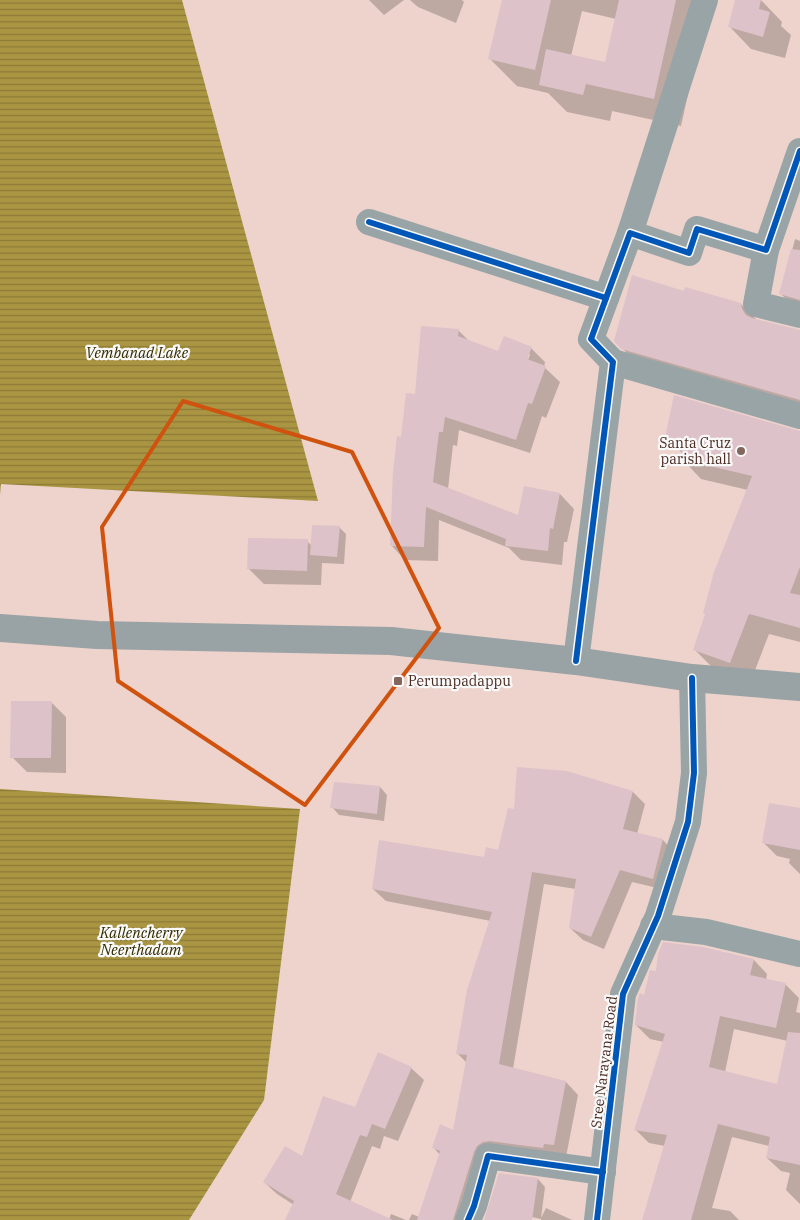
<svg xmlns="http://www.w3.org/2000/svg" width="800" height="1220" viewBox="0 0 800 1220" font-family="'IBM Plex Serif',serif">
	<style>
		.water { fill: url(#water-rules) }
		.shadow { fill: #0003; fill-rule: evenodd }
		.building { fill: #ddc2c9 }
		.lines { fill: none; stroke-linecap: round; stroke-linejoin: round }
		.minor { stroke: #99a4a7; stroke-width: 26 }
		.secondary { stroke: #99a2a4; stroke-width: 28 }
		.cycleway-casing { stroke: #f9f9f9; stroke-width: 9 }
		.cycleway { stroke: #0057b8; stroke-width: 6 }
		.marked { fill: none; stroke: #d0520f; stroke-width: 4; stroke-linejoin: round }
		.poi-dot { fill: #83665c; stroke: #f9f9f9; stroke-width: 2 }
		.labels { text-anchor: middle; stroke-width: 4.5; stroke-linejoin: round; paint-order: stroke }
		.poi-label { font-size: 14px; fill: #4a2b21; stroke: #f9f9f9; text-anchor: end }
		.street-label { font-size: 14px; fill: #4a2b21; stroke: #f9f9f9 }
		.water-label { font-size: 15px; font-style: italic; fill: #332b00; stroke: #f9f9f9 }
	</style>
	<defs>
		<pattern id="water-rules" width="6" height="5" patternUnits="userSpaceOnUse" patternTransform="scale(1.25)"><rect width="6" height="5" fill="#aa9542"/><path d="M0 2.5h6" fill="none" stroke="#8c7a37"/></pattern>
	</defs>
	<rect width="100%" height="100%" fill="#edd3cb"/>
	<g class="water">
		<polygon points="0,0 182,0 318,501 1,484 0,495"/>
		<polygon points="0,789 300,809 264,1100 189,1220 0,1220"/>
	</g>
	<g class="shadow">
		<polygon points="369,0 404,0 384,15"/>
		<polygon points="410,0 462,0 464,2 456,23 418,7"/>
		<path d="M503,0H709L681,126L612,111L610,121L567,112L548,93L517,86L490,59ZM582,11L616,19L606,64L571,56Z"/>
		<polygon points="737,0 761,0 782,22 781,26 791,35 785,58 751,49 730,27"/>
		<polygon points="795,239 800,241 800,313 781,294"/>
		<polygon points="685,292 741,304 758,321 800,331 800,414 643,369 615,341"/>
		<path d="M458,330L470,342L499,353L531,348L545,362L544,367L560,382L546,418L542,416L530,453L459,430L457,446L453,445L448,489L519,517L560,494L574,509L567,542H564L562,565L521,560L509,548L439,520L438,561L405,560L391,545L402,438L416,396ZM528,354H530L526,366Z"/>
		<polygon points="800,432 800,642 769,634 750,683 715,670 695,650 748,490 701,479 681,458 682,453 666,438"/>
		<polygon points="339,527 346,534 344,564 322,563 321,585 264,584 249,569 307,541 312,546"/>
		<polygon points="51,702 66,717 66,773 27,772 12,757"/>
		<polygon points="380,787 387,795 384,821 339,815 332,807"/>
		<polygon points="633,792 645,804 637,834 663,840 675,853 666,890 632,882 604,949 583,940 570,928 576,889 544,884 513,1069 566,1082 578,1095 566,1157 503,1153 469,1220 409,1220 412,1214 419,1217 440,1155 434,1148 454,1131 467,1063 457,1053 491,921 386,901 373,889 485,859 498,851 515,811"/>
		<polygon points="800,809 800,874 789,863 790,859 777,856 763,842"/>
		<path d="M754,960L767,974L766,980L785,984L799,998L796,1012L800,1013V1204L786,1190L790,1173L781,1171L767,1158L769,1146L732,1137L712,1208L730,1211L739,1220H663L665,1146L649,1143L636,1130L664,1042L650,1039L636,1025L645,996L657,973ZM734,1029L788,1041L778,1085L725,1072Z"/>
		<polygon points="411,1068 424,1080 398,1141 384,1136 380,1149 372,1146 350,1202 389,1220 391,1214 406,1220 287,1220 294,1205 277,1194 264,1182 303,1158 356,1108"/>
		<polygon points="500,1174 538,1179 545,1187 541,1218 546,1208 572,1220 541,1220 541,1219 499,1210"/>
	</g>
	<g class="building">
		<polygon points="502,0 551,0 535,70 488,59"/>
		<polygon points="619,0 676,0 654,99 586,84 583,95 539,85 546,49 605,62"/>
		<polygon points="735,0 761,0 759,9 770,12 763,37 728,27"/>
		<polygon points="791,249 800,250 800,300 779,294"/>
		<polygon points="632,275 684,291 685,287 741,303 742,309 746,315 752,318 800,330 800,400 621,349 614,341"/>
		<polygon points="421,326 459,329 458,336 498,351 504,336 532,347 527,359 546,366 532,404 528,403 516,440 445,417 443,432 439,432 433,482 518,515 524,486 560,493 553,529 550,528 548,551 505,546 506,539 426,507 424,547 390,546 393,472 397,436 401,437 406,393 415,394"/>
		<polygon points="674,395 800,431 800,567 790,593 800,595 800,628 749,614 730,663 693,650 705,614 703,613 714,572 752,476 680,459 684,442 665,438"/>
		<polygon points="312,525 340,526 337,557 310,555"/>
		<polygon points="248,538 308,539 307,571 247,569"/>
		<polygon points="11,701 52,701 51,758 10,758"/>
		<polygon points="517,767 567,771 633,791 623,829 663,839 653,879 620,870 591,937 569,928 576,879 532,872 499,1064 566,1081 554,1145 544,1144 543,1148 490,1141 483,1142 477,1146 474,1152 453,1220 417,1220 440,1151 432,1148 440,1124 453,1130 467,1055 456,1054 467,990 492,912 372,889 379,840 484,857 486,847 498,850 508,808 514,809"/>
		<polygon points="334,782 380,786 377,814 330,808"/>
		<polygon points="769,803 800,808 800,850 762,843"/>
		<polygon points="663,942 703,947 754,959 750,975 786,983 776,1028 720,1016 709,1067 777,1084 788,1032 800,1033 800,1165 766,1158 770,1137 718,1124 691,1220 642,1220 667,1135 634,1130 665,1034 635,1025 638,998 640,993 644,995 650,970 656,971 658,954"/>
		<polygon points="378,1052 412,1067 385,1129 372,1124 367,1137 360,1135 336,1194 393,1220 285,1220 294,1201 263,1182 285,1146 302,1156 323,1096 355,1107"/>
		<polygon points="499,1173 538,1178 532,1220 484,1220"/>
	</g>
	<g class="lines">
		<g class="minor">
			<polyline points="369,222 606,298"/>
			<polyline points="630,233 705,0"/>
			<polyline points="766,250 756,304 800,315"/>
			<polyline points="613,362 800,416"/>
			<polyline points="576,661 613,362 591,339 630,233 689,253 697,229 766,250 800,151"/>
			<polyline points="653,926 706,932 800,954"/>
			<polyline points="468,1220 474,1206 488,1156 603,1172"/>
			<polyline points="597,1220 623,994 658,916 688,822 694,773 692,678"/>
		</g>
		<polyline class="secondary" points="0,628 97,635 391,641 576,661 692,678 800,687"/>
		<g class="cycleway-casing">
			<g id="cycleway">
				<polyline points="369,222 606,298"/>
				<polyline points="576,661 613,362 591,339 630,233 689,253 697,229 766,250 800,151"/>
				<polyline points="468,1220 474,1206 488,1156 603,1172"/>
				<polyline points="597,1220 623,994 658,916 688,822 694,773 692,678"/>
			</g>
		</g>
		<use href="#cycleway" class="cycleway"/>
	</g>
	<path class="marked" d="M183,401L352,452L439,628L305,805L118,681L102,527Z"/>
	<g class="poi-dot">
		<circle cx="741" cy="451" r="5"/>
		<rect x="393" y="676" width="10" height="10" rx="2.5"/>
	</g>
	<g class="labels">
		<g class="poi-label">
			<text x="731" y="448">Santa Cruz<tspan x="731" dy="16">parish hall</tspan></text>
			<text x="408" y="686" text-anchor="start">Perumpadappu</text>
		</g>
		<g class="street-label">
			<text transform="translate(604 1062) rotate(-83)" y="5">Sree Narayana Road</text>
		</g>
		<g class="water-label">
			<text x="137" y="358">Vembanad Lake</text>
			<text x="141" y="938">Kallencherry<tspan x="141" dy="17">Neerthadam</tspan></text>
		</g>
	</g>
</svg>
